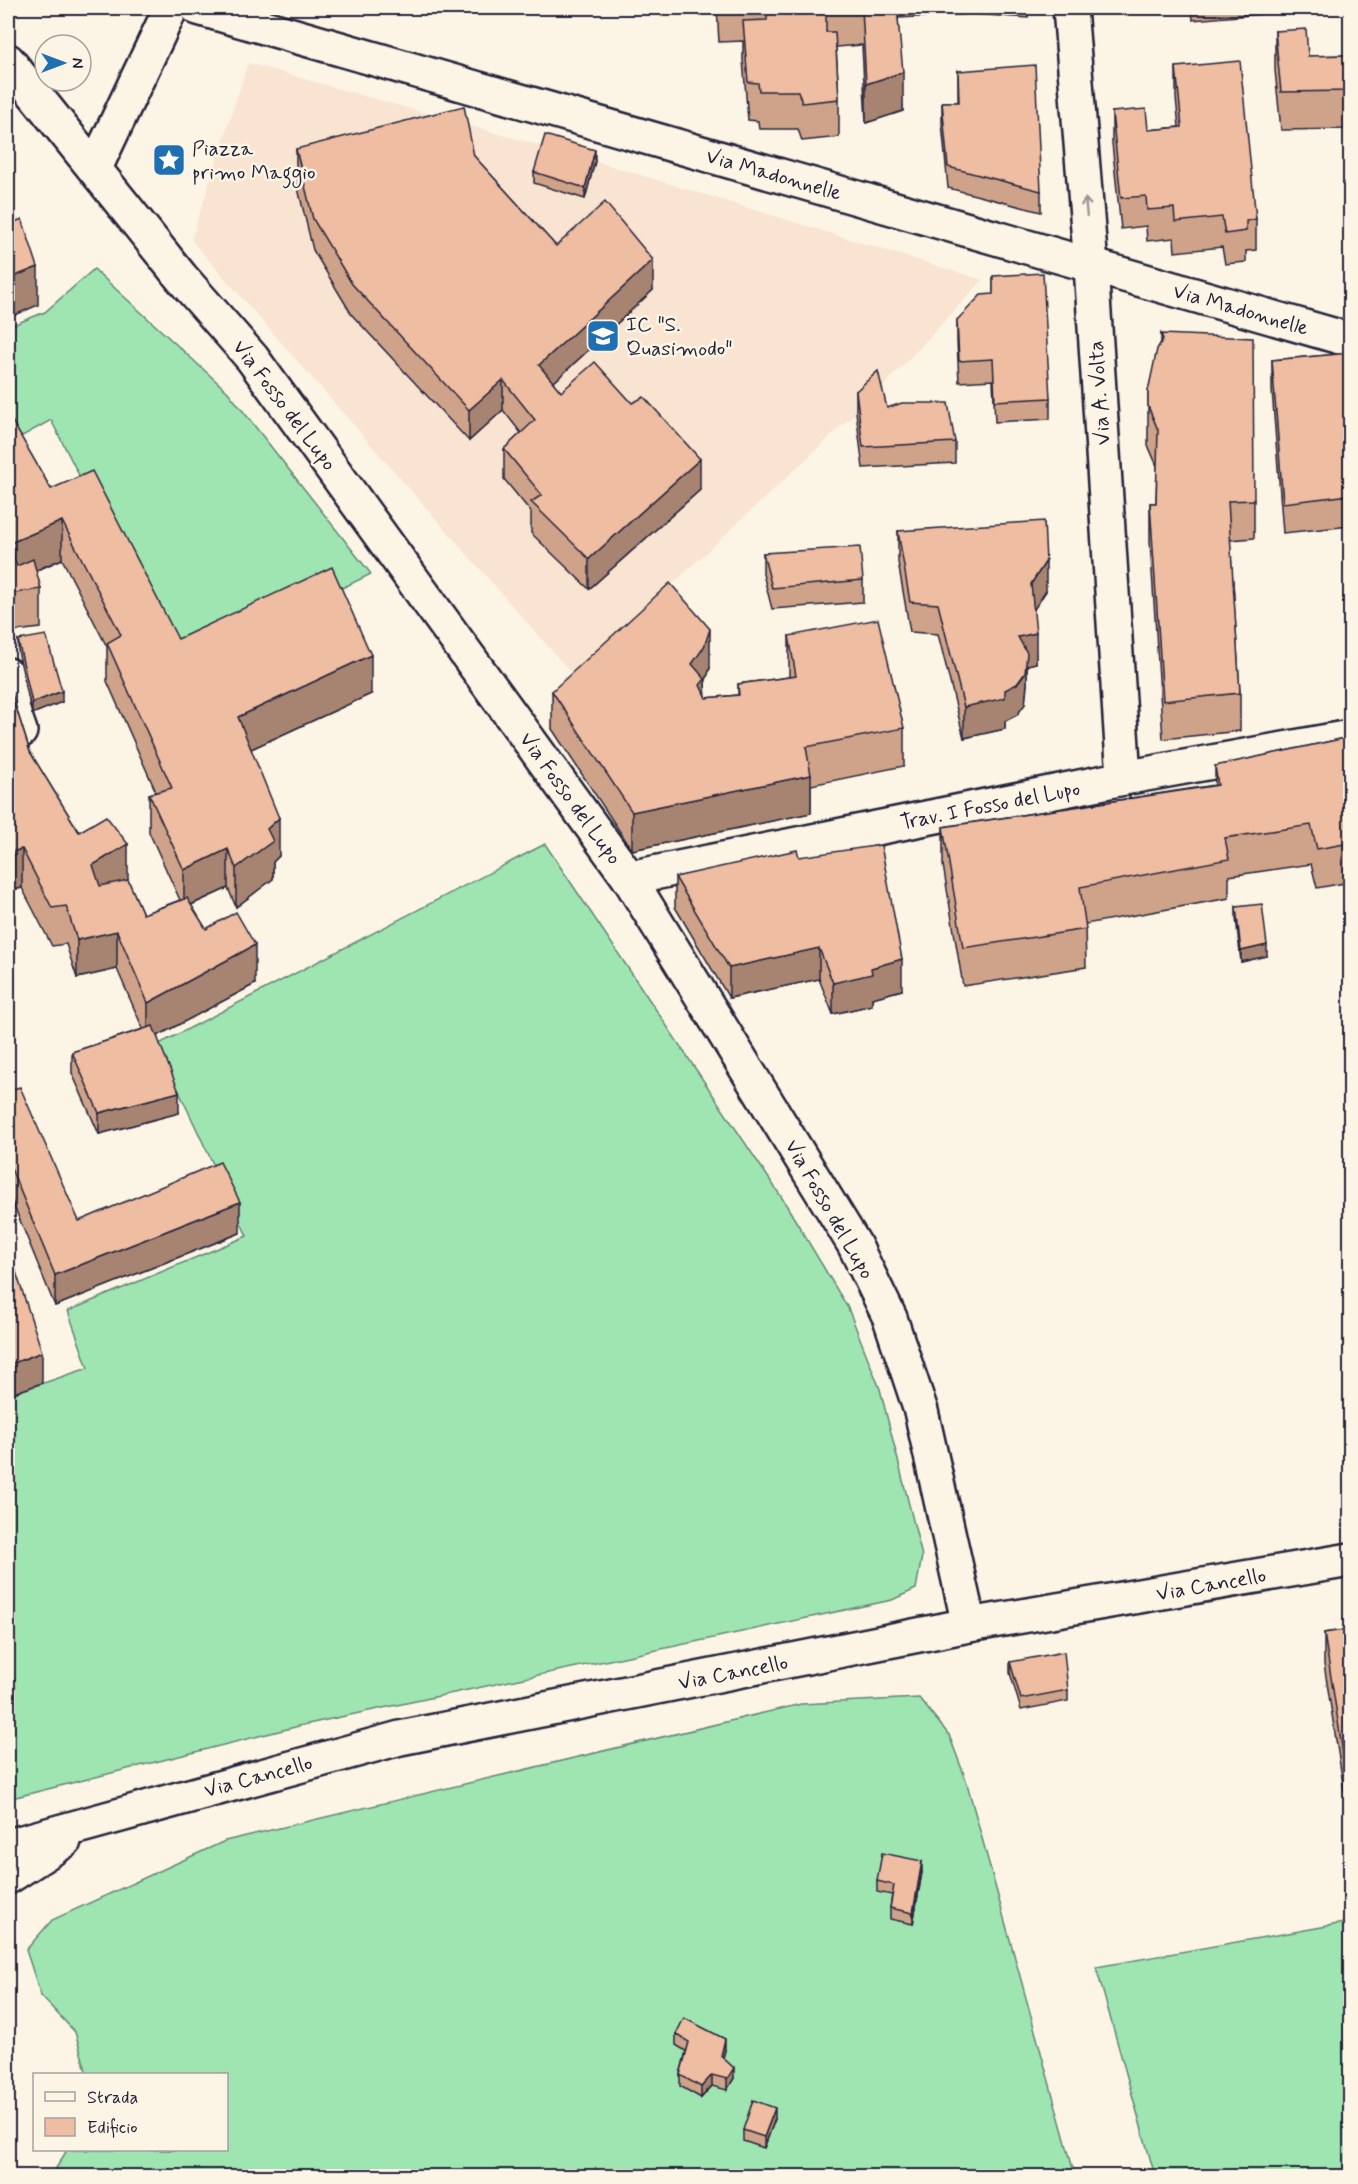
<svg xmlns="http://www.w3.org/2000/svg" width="1358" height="2184" viewBox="0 0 1358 2184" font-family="Mynerve,sans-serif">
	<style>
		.built { fill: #f8e4d1 }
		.grass { fill: #9fe5b1; stroke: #608476; stroke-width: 1.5 }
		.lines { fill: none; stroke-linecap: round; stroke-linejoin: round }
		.street-casing { stroke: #22223b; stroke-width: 38 }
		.street { stroke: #fcf5e5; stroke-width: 33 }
		.wall { fill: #cea38a; stroke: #22223b; stroke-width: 1.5 }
		.shaded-wall { fill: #a78471; stroke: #22223b; stroke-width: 1.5 }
		.building { fill: #efbda1; stroke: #22223b; stroke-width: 1.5 }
		.oneway { stroke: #9a9698 }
		.labels { text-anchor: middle; stroke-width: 5; stroke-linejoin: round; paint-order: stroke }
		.poi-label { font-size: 21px; fill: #22223b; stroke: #fcf5e5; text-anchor: start }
		.street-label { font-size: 21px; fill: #22223b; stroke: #fcf5e5 }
	</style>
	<rect width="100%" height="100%" fill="#fcf5e5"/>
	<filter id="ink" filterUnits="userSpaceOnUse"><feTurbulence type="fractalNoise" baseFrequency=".0167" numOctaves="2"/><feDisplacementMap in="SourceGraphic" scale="12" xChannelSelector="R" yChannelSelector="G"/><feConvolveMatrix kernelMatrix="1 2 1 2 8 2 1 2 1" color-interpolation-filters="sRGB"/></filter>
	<g filter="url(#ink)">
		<polygon class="built" points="248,63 595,161 983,280 878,392 574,676 191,240"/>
		<g class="grass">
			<polygon points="94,269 228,392 371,574 177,668 51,420 8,444 8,327 45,312"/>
			<polygon points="545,844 782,1198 848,1308 880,1389 922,1556 916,1589 892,1600 303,1725 8,1799 8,1395 88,1368 68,1311 247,1236 157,1045"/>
			<polygon points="919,1698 949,1735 966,1780 1075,2176 56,2176 55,2170 67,2150 226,2150 226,2074 87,2074 75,2032 41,1996 26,1950 52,1920 225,1841 801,1704"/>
			<polygon points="1350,1922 1350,2176 1155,2176 1096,1967"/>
		</g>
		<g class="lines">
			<g class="street-casing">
				<g id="street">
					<polyline points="198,8 1350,340"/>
					<polyline points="1070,8 1091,266 1124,778"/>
					<polyline points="8,61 181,277 252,358 629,878 854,1244 890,1318 921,1411 969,1625"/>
					<polyline points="95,168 171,8"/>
					<polyline points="8,675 13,711 20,731"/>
					<polyline points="629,878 1124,778 1350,737"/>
					<polyline points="8,1846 400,1738 969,1625 1350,1560"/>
					<polyline points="8,1877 64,1841"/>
				</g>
			</g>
			<use href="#street" class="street"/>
		</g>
		<g class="wall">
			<polygon points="717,8 1028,8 1028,18 973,14 898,18 903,111 866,123 862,45 836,47 839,99 839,137 802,141 798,129 759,129 758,121 748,120 743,60 743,41 719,42"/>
			<polygon points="1127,8 1285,8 1285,12 1193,20 1192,10 1127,11"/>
			<polygon points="1347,8 1350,8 1350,129 1281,130 1275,70 1275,31 1308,56 1348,55"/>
			<polygon points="1176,67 1256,219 1256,250 1246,251 1246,262 1225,264 1222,247 1175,252 1174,238 1147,241 1146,226 1121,229 1112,143 1112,112 1148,130 1179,127 1176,98"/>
			<polygon points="958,71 1041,191 1041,212 948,188 942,123 942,102 958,102"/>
			<polygon points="296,149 474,156 556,246 653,290 553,383 561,392 700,490 589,589 531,533 531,512 504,479 504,449 521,433 503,410 469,441 352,315 313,250 296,180"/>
			<polygon points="595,161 585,199 534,183 534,172"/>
			<polygon points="993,276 1050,398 1050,419 995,422 993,380 959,382 957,341 957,320 993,294"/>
			<polygon points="1161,334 1254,500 1254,538 1230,540 1240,693 1240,731 1163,739 1150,542 1150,503 1156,503 1157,466 1148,445 1148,391 1161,342"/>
			<polygon points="1350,353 1350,526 1283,533 1272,390 1272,360"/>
			<polygon points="856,391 887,408 955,442 955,463 863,468 856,412"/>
			<polygon points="8,414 51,489 178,639 371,694 251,749 279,856 273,862 273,879 236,907 228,888 191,905 206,929 255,984 157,1036 179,1113 99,1134 72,1073 72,1052 143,1029 117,969 77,978 66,944 52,946 22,888 8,891 8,682 30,752 79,832 128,880 143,914 180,900 149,832 149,794 156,792 107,681 107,647 62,559 36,571 41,589 41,628 15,631 9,612"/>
			<polygon points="898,531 1046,591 1033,610 1036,663 1027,665 1027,684 1025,704 1017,715 1005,721 1005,729 964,738 938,634 910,632 898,562"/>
			<polygon points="763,553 863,580 863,602 772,609 763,574"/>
			<polygon points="789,636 904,728 904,766 811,785 811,813 632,850 552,729 552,691 710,668 705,683 706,698 738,695 738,684 789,677"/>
			<polygon points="18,640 62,702 32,714 18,651"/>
			<polygon points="1350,737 1350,882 1317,888 1311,864 1229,876 1229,898 1085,924 1086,967 963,986 943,865 943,827 1215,785 1215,766"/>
			<polygon points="799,857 902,990 872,998 872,1005 833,1014 819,979 729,998 675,907 675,877"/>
			<polygon points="1236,907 1267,956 1241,962 1236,918"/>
			<polygon points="8,1091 79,1221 240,1233 55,1306 8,1191"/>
			<polygon points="1350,1629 1350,1828 1324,1664 1324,1633"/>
			<polygon points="1010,1662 1068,1690 1068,1701 1021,1710 1010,1673"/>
			<polygon points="922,1872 913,1924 890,1919 890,1908 892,1895 877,1892 877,1881"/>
			<polygon points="676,2034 725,2050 723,2058 734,2078 727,2090 712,2086 701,2098 680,2086 680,2075 686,2051 676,2045"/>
			<polygon points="775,2119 764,2148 743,2141 743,2130"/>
		</g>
		<g class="shaded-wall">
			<polygon points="903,72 903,111 866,123 866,84"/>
			<polygon points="595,150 595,161 585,199 585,188"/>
			<polygon points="653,260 653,290 539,396 539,365"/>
			<polygon points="38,267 38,305 8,318 8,279"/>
			<polygon points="503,380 503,410 469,441 469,410"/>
			<polygon points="700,459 700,490 589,589 589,559"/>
			<polygon points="62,521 62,559 11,581 9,574 9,612 8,613 8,544"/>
			<polygon points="1046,561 1046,591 1031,614 1031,584"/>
			<polygon points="710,629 710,668 705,683 705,718 692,664"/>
			<polygon points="1036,633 1036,663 1027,665 1027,684 1025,704 1017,715 1005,721 1005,729 964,738 964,707 1005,690 1018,637"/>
			<polygon points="371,655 371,694 238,755 238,717"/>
			<polygon points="62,691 62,702 32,714 32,703"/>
			<polygon points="811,775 811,813 632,850 632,812"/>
			<polygon points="279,818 279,856 273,862 273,879 236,907 236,868 267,829"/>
			<polygon points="128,844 128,882 93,903 93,865"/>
			<polygon points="22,849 22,888 8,891 8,853"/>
			<polygon points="228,849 228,888 184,908 184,870"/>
			<polygon points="117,931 117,969 77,978 77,940"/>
			<polygon points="255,945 255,984 148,1041 148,1003"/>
			<polygon points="1267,945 1267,956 1241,962 1241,951"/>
			<polygon points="819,948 819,979 729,998 729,968"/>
			<polygon points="902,959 902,990 872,998 872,1005 833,1014 833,983 871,968"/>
			<polygon points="179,1092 179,1113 99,1134 99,1113"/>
			<polygon points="240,1202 240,1233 55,1306 55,1275"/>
			<polygon points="42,1352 42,1383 8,1395 8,1365"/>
			<polygon points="922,1861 922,1872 913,1924 913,1913"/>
			<polygon points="725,2039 725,2050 721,2067 721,2056"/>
			<polygon points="734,2068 734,2078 727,2090 727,2079"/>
			<polygon points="712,2075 712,2086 701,2098 701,2087"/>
			<polygon points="775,2108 775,2119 764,2148 764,2137"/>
		</g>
		<g class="building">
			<polygon points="767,8 850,8 826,10 826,32 835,32 839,99 802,103 798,91 759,91 758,83 748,82 743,21 767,20"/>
			<polygon points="862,8 897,8 903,72 866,84"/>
			<polygon points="1347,8 1350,8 1350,91 1281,92 1275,31 1306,29 1308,56 1350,55"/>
			<polygon points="1240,61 1256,219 1246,221 1246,231 1225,234 1222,217 1175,222 1174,208 1147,210 1146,196 1121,198 1112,112 1146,109 1148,130 1182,127 1176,67"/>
			<polygon points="1035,65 1041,191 948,167 942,102 959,102 958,71"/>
			<polygon points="464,106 474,156 556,246 605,202 653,260 539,365 561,392 595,362 632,403 644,397 700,459 589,559 531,502 542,495 504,449 535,420 503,380 469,410 352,284 313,219 296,149"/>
			<polygon points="545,135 595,150 585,188 534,172"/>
			<polygon points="22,219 38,267 8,279 8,225"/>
			<polygon points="1043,273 1050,398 995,401 993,359 959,361 957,320 981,295 993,294 993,276"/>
			<polygon points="1161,334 1253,338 1254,500 1228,501 1240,693 1163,701 1150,503 1156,503 1158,430 1148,406 1148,391 1157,349 1163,339"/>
			<polygon points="1350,353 1350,495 1283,503 1272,360"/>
			<polygon points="878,371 887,408 902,403 948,403 955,442 863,447 856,391"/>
			<polygon points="8,414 51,489 92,471 178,639 332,567 371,655 238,717 279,818 267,829 273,841 236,868 228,849 184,870 149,794 172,788 107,643 121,635 62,521 8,544 17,566 33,559 41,589 15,593 9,574 8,574"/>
			<polygon points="1044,521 1046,561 1031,584 1036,633 1018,637 1027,653 1025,673 1017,684 1005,690 1005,698 964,707 938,604 910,602 898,531"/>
			<polygon points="860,547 863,580 772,588 763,553"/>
			<polygon points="670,583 710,629 704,647 692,664 705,679 700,685 706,698 739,695 738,684 796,676 789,636 878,619 904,728 806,747 811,775 632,812 552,691"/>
			<polygon points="46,635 62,691 32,703 18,640"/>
			<polygon points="8,682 30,752 79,832 106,816 128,844 93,865 100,886 128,880 143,914 187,898 206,929 236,912 255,945 148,1003 117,931 77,940 66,906 52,908 22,849 8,853"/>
			<polygon points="1350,737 1350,843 1317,849 1311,825 1225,838 1229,859 1080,887 1086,929 963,948 943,827 1218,785 1215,766"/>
			<polygon points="881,845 902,959 871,968 872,974 833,983 819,948 729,968 675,877 797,850 799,857"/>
			<polygon points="1262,904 1267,945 1241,951 1236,907"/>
			<polygon points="153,1026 179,1092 99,1113 72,1052"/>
			<polygon points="20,1087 79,1221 220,1162 240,1202 55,1275 8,1161 8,1091"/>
			<polygon points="8,1247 42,1352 8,1365"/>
			<polygon points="1350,1629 1350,1797 1324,1633"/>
			<polygon points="1064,1652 1068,1690 1021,1699 1010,1662"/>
			<polygon points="882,1853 922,1861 913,1913 890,1908 894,1885 877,1881"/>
			<polygon points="684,2018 725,2039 721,2056 734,2068 727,2079 712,2075 701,2087 680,2075 689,2042 676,2034"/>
			<polygon points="753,2100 775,2108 764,2137 743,2130"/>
		</g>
		<defs><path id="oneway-shaft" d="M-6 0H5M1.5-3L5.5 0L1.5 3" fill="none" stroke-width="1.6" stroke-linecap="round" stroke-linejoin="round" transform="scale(1.5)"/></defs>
		<use class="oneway" href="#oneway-shaft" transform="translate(1086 207) rotate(-95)"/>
	</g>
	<defs>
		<g id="sight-square" transform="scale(1.725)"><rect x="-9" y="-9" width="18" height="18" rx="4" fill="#1f6fb2" stroke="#fcf5e5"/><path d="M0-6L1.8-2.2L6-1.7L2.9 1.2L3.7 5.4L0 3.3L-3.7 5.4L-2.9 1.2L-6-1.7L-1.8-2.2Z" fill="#fff"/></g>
		<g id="school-square" transform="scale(1.725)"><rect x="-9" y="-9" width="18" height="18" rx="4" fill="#1f6fb2" stroke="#fcf5e5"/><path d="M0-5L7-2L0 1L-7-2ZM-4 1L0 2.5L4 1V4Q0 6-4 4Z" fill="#fff"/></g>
	</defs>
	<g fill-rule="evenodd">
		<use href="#sight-square" x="169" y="160"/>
		<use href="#school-square" x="603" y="336"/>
	</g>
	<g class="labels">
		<g class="poi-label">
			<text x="192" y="155">Piazza<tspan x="192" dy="24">primo Maggio</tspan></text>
			<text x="626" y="331">IC "S.<tspan x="626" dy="24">Quasimodo"</tspan></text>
		</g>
		<g class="street-label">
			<text transform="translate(774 174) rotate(16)" y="7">Via Madonnelle</text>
			<text transform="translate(1241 309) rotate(16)" y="7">Via Madonnelle</text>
			<text transform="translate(1099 393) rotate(-94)" y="7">Via A. Volta</text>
			<text transform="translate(285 405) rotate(53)" y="7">Via Fosso del Lupo</text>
			<text transform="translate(571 798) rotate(54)" y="7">Via Fosso del Lupo</text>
			<text transform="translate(990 805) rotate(-11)" y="7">Trav. I Fosso del Lupo</text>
			<text transform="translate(830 1209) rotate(60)" y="7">Via Fosso del Lupo</text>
			<text transform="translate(1211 1584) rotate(-10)" y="7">Via Cancello</text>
			<text transform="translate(733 1672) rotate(-11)" y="7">Via Cancello</text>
			<text transform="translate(258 1776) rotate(-15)" y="7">Via Cancello</text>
		</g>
	</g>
	<rect width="1358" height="2184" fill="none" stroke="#fcf5e5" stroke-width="30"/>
	<rect x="15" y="15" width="1328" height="2154" fill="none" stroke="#22223b" stroke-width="2" filter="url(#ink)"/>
	<rect x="33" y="2073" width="195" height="78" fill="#fcf5e5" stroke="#a5a1a1" stroke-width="1.5"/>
	<rect x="45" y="2092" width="30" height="9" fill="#fcf5e5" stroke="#a5a1a1" stroke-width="1.5"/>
	<text x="87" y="2103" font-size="18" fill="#22223b">Strada</text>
	<rect x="45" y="2118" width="30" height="18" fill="#efbda1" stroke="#a5a1a1" stroke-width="1.5"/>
	<text x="87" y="2133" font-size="18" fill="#22223b">Edificio</text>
	<g transform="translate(63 63) rotate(90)"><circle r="28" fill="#fcf5e5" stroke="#a5a1a1" stroke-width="1.5"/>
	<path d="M0-4.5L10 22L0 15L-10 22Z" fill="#1f6fb2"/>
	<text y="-9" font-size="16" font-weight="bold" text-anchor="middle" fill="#22223b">N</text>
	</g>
</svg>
